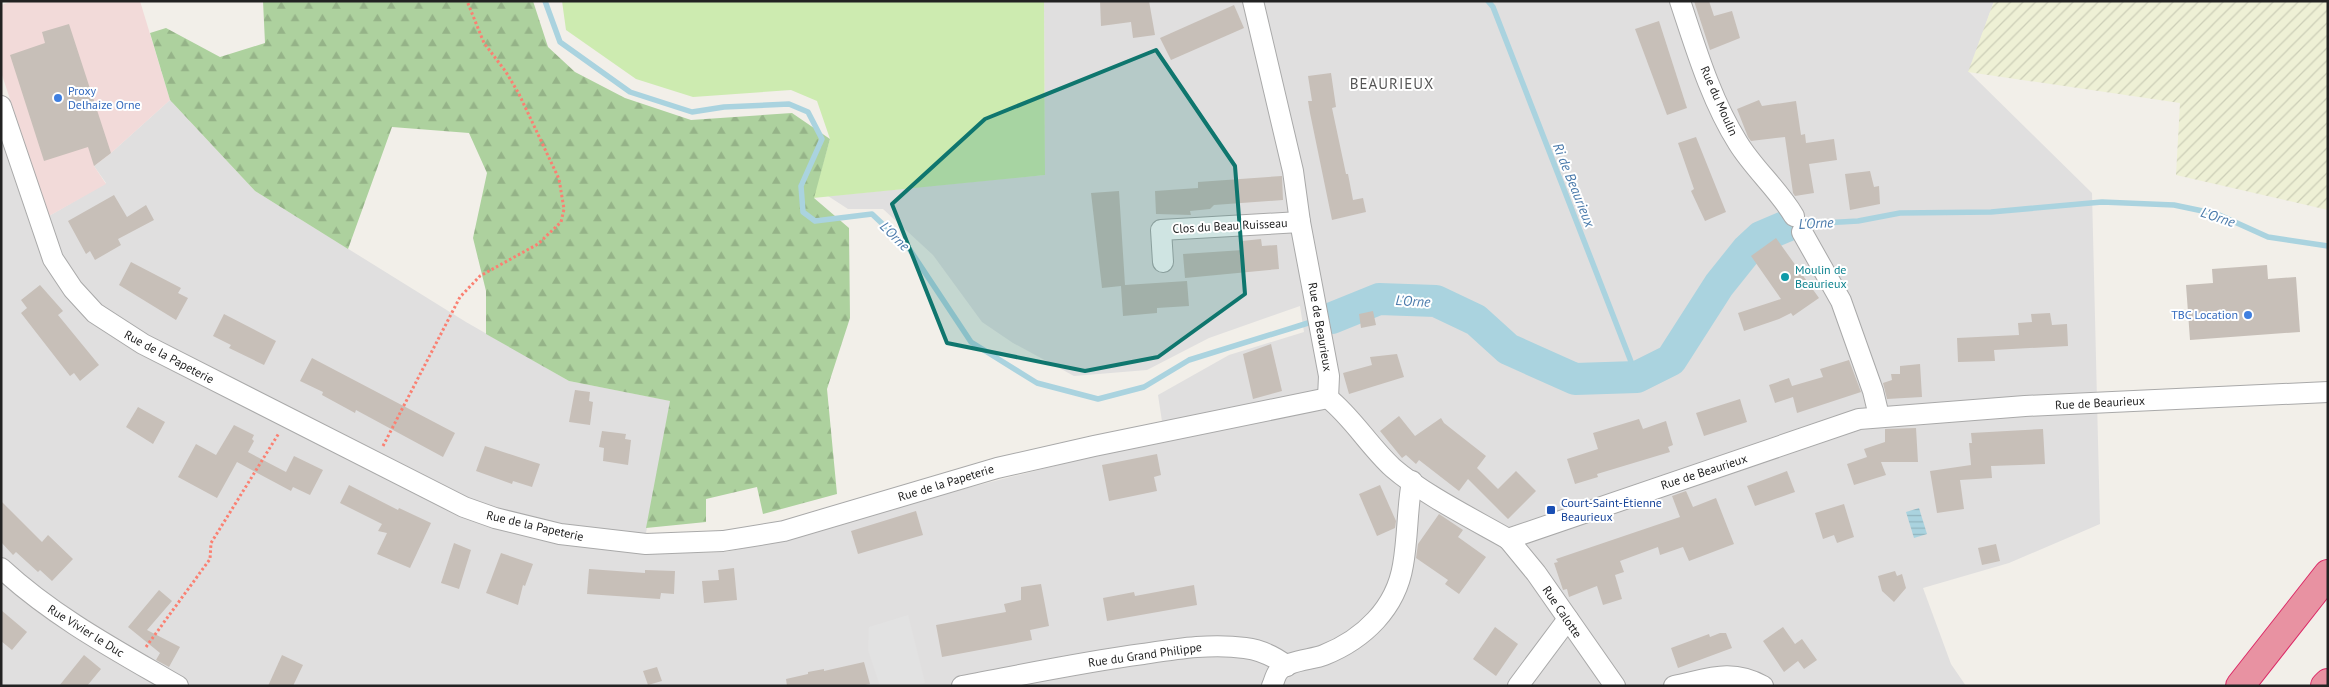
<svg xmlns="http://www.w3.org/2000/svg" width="2329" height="687" viewBox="0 0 2329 687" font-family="'PT Sans',sans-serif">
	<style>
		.residential { fill: #e0dfdf }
		.commercial { fill: #f2dad9 }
		.farmland { fill: url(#farmland-furrows) }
		.grass { fill: #cdebb0 }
		.forest { fill: url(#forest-firs) }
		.parking { fill: #e2e2e2 }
		.water { fill: url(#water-rules) }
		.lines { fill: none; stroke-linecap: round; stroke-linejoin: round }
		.stream { stroke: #aad3df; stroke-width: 5.5 }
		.river { stroke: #aad3df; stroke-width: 32 }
		.building { fill: #c7bfb8 }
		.minor-casing { stroke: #a9a9a9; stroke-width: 22 }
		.highway-casing { stroke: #dc2a67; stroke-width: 30 }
		.path { stroke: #fa8072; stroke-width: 3; stroke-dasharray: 2.5 2.5; stroke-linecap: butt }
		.minor { stroke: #fff; stroke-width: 20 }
		.highway { stroke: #e892a2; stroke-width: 28 }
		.marked { fill: #0f766e; fill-opacity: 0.2; stroke: #0f766e; stroke-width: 4; stroke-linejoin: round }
		.shop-dot { fill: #3f7fe0; stroke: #fff; stroke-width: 2 }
		.culture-dot { fill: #0f9aa8; stroke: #fff; stroke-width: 2 }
		.transit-dot { fill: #1a4fb4; stroke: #fff; stroke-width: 2 }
		.labels { text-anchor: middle; stroke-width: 4; stroke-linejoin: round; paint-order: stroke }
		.shop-label { font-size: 12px; fill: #366cbe; stroke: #fff; text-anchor: start }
		.street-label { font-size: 12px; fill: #222; stroke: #fff }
		.culture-label { font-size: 12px; fill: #0d838f; stroke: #fff; text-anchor: start }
		.transit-label { font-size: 12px; fill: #164399; stroke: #fff; text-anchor: start }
		.water-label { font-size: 14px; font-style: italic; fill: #4a7aab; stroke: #fff }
		.quarter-label { font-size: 15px; letter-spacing: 1px; fill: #555; stroke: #fff }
	</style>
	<defs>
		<pattern id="farmland-furrows" width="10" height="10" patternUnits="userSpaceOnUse" patternTransform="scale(1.25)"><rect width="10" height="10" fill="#eef0d5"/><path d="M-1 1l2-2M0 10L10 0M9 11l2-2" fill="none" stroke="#ccceb7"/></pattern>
		<pattern id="forest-firs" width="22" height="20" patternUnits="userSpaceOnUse" patternTransform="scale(1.25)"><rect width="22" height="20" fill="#add19e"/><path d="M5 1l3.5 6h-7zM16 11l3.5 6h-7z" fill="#95b388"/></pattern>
		<pattern id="water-rules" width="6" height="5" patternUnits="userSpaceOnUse" patternTransform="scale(1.25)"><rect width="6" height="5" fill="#aad3df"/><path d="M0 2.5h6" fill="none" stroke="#92b5bf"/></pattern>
	</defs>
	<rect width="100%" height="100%" fill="#f2efe9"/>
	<polygon class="residential" points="1044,1 1994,1 1969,72 2092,193 2100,524 2009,563 1923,588 1951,664 1966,686 1,686 1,138 30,224 49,216 106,183 94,166 111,153 170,100 255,191 466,322 569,381 671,401 642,554 726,552 796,537 940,495 1093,456 1165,441 1158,395 1229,355 1304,332 1300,306 1209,338 1147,370 1074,376 1013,343 982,322 933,255 883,209 848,209 828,196 1045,175"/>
	<polygon class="commercial" points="13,1 140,1 170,100 111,153 94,166 106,184 49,216 1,72 1,5"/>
	<polygon class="farmland" points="1994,1 2328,1 2328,210 2176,175 2180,103 1968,72"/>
	<polygon class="grass" points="562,1 1044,1 1045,175 813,198 830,139 817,101 791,90 693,97 636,79 566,30"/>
	<polygon class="forest" points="263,1 533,1 548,47 575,72 625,98 691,120 792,113 830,139 814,198 849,228 850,318 827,389 837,494 763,514 757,487 706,499 706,522 646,528 670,401 569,381 486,334 486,291 473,238 487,173 469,133 392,127 348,249 255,191 170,100 150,33 166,28 220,57 265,43"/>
	<polygon class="parking" points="908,615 925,683 913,686 880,686 868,650 869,627"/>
	<polygon class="water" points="1919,508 1927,534 1914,538 1906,512"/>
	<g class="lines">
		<g class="stream">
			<polyline points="545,1 560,42 630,92 692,112 724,107 789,104 808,112 822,139 801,186 803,212 815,221 872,214 910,250 971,342 1037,383 1098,399 1144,387 1189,360 1308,323"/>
			<polyline points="1488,1 1493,7 1637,377"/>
			<polyline points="1789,225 1858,221 1900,213 1991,212 2102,202 2174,205 2217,214 2268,237 2328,246"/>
		</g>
		<polyline class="river" points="1332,318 1379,299 1436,301 1476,320 1508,349 1575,379 1637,377 1671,360 1719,285 1747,250 1761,237 1789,225"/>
	</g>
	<g class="building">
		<polygon points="1100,1 1149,1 1155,35 1133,38 1131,22 1101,26"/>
		<polygon points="1694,1 1709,1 1714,16 1732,11 1740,38 1710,50"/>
		<polygon points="1234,5 1244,28 1171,60 1160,38"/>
		<polygon points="1659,21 1687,108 1667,115 1635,29"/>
		<polygon points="69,24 111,153 94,166 88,147 44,161 10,55 45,43 42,32"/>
		<polygon points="1331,73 1336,107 1332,108 1346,174 1348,174 1353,200 1363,198 1366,212 1332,220 1310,113 1308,101 1312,101 1308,76"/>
		<polygon points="1759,100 1762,106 1796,101 1801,135 1805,134 1806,143 1834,139 1837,160 1809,164 1814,193 1795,196 1793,193 1785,137 1751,141 1748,137 1737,109"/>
		<polygon points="1696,137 1726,212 1705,221 1691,191 1694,189 1678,143"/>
		<polygon points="1870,171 1874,187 1879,186 1880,204 1850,210 1845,174"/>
		<polygon points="1282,176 1283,200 1214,205 1210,209 1190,211 1191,215 1156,214 1155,191 1198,188 1198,182"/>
		<polygon points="1119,191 1125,285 1187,281 1189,306 1157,308 1157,313 1123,316 1121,286 1102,288 1091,193"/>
		<polygon points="114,195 127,217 146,205 154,220 118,239 121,245 95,260 90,251 86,254 68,221"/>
		<polygon points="1776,238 1819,298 1793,316 1791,313 1779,319 1744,331 1738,313 1781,299 1751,256"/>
		<polygon points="1261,239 1262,246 1277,245 1279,269 1185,278 1183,254 1243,250 1242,241"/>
		<polygon points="131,262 181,288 178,293 188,298 176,320 119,285"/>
		<polygon points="2267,265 2268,279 2296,277 2300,332 2190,340 2186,285 2213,283 2212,269"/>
		<polygon points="40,285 63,311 58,315 99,365 80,381 74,373 70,376 21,313 27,308 21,300"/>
		<polygon points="1373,311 1376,325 1361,328 1359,314"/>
		<polygon points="2050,313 2052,325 2067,324 2068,346 1994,350 1995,361 1958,362 1957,338 2019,335 2018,323 2032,322 2031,314"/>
		<polygon points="224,314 276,341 264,365 229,348 231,345 213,336"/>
		<polygon points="1271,344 1282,391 1253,399 1243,354"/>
		<polygon points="1397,354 1404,377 1349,394 1343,373 1372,365 1370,357"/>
		<polygon points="312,358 455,433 443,457 356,410 355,413 322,395 323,392 300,381"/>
		<polygon points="1849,360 1861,392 1797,413 1793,397 1775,403 1769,385 1789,378 1792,386 1823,377 1820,369"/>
		<polygon points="1920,364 1922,397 1887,399 1883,383 1892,380 1891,374 1900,374 1900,366"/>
		<polygon points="575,390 590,392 589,401 593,402 590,425 569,422"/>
		<polygon points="1740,399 1747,422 1704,436 1696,413"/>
		<polygon points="138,407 165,422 153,444 126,427"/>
		<polygon points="1399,416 1415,436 1441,418 1444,423 1486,456 1477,468 1498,489 1516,471 1536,491 1508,519 1468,479 1459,491 1419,460 1416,464 1406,455 1402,458 1380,431"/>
		<polygon points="1639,419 1643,429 1666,421 1673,445 1668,447 1670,452 1597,474 1598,477 1575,484 1567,459 1598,449 1593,433"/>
		<polygon points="234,425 254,435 252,439 254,441 248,452 286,472 294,456 323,470 310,495 293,487 291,491 237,462 217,498 178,477 196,444 216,455"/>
		<polygon points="1916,428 1918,462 1881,462 1886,475 1854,485 1847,464 1867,457 1864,449 1885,442 1885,429"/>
		<polygon points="2043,429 2045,464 1991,466 1992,478 1960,480 1964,509 1937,513 1930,471 1971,465 1969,443 1972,443 1971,433"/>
		<polygon points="602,431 626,434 625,439 631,440 628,465 603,461 604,448 599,447"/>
		<polygon points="485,446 540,464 532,487 513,481 512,484 476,471"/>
		<polygon points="1157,454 1161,475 1154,477 1157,491 1109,501 1102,465"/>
		<polygon points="1787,471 1795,492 1755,506 1747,486"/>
		<polygon points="349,485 398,510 399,508 431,523 410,568 377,554 387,533 378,531 382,524 340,503"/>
		<polygon points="1380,485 1396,521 1395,528 1377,536 1359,494"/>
		<polygon points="1686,491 1693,507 1716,498 1734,544 1689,561 1683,547 1660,555 1658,547 1620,561 1624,572 1615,575 1622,599 1603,605 1597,586 1569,597 1567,589 1563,590 1554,563 1558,562 1556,559 1680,517 1672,496"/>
		<polygon points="1,501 42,542 48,535 73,559 52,581 40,570 38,572 16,552 13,555 1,542"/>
		<polygon points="1844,504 1854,537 1837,543 1834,535 1823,539 1815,513"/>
		<polygon points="916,511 923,535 858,554 851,531"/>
		<polygon points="1439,514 1463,530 1458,537 1486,557 1459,594 1445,584 1448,580 1416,558 1418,544"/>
		<polygon points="454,543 471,550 459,589 441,583"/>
		<polygon points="1996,544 2000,561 1982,565 1978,548"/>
		<polygon points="501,553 533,564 525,586 523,585 518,605 486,593"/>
		<polygon points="734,568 737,600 704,603 702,581 719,580 718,570"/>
		<polygon points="589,569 645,573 645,570 675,571 674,594 661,593 660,599 587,594"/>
		<polygon points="1895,571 1897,576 1902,574 1906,588 1894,602 1882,591 1878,576"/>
		<polygon points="1041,584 1049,626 1030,630 1032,640 942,657 936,625 1006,612 1004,604 1021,600 1021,587"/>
		<polygon points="1194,585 1197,605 1107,621 1103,598 1134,592 1135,596"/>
		<polygon points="159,590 172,601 147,630 180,647 169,667 156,660 160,653 128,627"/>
		<polygon points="1,610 27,632 12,650 1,641"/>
		<polygon points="1495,627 1518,644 1496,676 1473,659"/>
		<polygon points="1783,627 1795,644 1802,639 1817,660 1804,669 1798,661 1784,672 1763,641"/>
		<polygon points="1720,633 1726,633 1732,648 1678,668 1671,648 1709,634 1710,637"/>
		<polygon points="84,655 101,669 87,686 59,686"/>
		<polygon points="282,655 303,665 293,686 268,686"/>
		<polygon points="864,662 870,684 860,686 787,686 786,679 808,674 808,672 824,669 824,671"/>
		<polygon points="657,667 662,681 648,685 643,671"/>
	</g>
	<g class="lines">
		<g class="minor-casing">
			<g id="minor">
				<polyline points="1253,1 1293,171 1300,222 1329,376 1328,398"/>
				<path d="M1680,1C1696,49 1711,100 1738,143C1754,169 1778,189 1794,216"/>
				<polyline points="1,106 53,259 73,289 95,313 143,344 464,507 495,518 560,534 646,544 723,541 784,531 997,468 1094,446 1328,398"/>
				<polyline points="1802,232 1841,301 1873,391 1879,416"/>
				<polyline points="1163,262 1161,230 1300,222"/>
				<path d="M1328,398C1353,418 1369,446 1393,468C1423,494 1473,519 1508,539L1859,419L2025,406L2328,392"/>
				<polyline points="1508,539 1536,573 1615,686"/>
				<path d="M1,568C54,617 116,650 178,686"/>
				<path d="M962,686C1022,675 1082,662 1143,654C1176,649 1211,643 1245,648C1261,650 1274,656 1287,666"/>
				<path d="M1272,686C1274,682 1275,676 1278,672C1286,660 1312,660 1324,655C1364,639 1396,608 1403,565C1408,537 1407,509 1412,481"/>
				<polyline points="1518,686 1568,619"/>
				<path d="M1674,686C1708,679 1731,668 1763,686"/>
			</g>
		</g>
		<g class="highway-casing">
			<g id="highway">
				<polyline points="2240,686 2328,574"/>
				<polyline points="2325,686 2328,683"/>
			</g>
		</g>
		<g class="path">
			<polyline points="383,446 460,297 480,276 538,244 561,222 564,209 559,179 519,94 506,72 484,43 467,1"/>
			<polyline points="146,647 210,559 211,543 279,433"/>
		</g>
		<use href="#minor" class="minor"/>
		<use href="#highway" class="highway"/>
	</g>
	<path class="marked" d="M1156,50L1235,166L1245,294L1158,357L1085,371L947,343L892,204L985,119Z"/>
	<g class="shop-dot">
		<circle cx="58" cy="98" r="5"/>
		<circle cx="2248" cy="315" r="5"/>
	</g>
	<circle class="culture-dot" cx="1785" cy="277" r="5"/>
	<rect class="transit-dot" x="1546" y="505" width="10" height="10" rx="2.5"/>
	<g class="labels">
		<g class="shop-label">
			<text x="68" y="95">Proxy<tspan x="68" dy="14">Delhaize Orne</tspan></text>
			<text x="2238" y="319" text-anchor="end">TBC Location</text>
		</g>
		<g class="street-label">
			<text transform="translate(1719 101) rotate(66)" y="4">Rue du Moulin</text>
			<text transform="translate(1230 226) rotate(-3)" y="4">Clos du Beau Ruisseau</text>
			<text transform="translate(1320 327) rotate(80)" y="4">Rue de Beaurieux</text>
			<text transform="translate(169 357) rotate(28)" y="4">Rue de la Papeterie</text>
			<text transform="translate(2100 403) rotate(-3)" y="4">Rue de Beaurieux</text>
			<text transform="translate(1704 472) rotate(-18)" y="4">Rue de Beaurieux</text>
			<text transform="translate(946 483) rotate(-17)" y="4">Rue de la Papeterie</text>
			<text transform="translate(535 526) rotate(13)" y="4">Rue de la Papeterie</text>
			<text transform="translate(1562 612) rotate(56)" y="4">Rue Calotte</text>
			<text transform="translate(86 631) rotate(32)" y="4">Rue Vivier le Duc</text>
			<text transform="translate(1145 655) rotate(-8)" y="4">Rue du Grand Philippe</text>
		</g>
		<g class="culture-label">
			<text x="1795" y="274">Moulin de<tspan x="1795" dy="14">Beaurieux</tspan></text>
		</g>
		<g class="transit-label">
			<text x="1561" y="507">Court-Saint-Étienne<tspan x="1561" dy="14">Beaurieux</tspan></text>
		</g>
		<g class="water-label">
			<text transform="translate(1574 185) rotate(68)" y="5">Ri de Beaurieux</text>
			<text transform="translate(2218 217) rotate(18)" y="5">L'Orne</text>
			<text transform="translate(1816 223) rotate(-3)" y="5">L'Orne</text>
			<text transform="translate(895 236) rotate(45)" y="5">L'Orne</text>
			<text transform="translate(1413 301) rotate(3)" y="5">L'Orne</text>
		</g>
		<g class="quarter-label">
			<text x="1392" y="89">BEAURIEUX</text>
		</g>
	</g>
	<rect width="2329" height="687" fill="none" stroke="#222222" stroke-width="5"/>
</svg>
